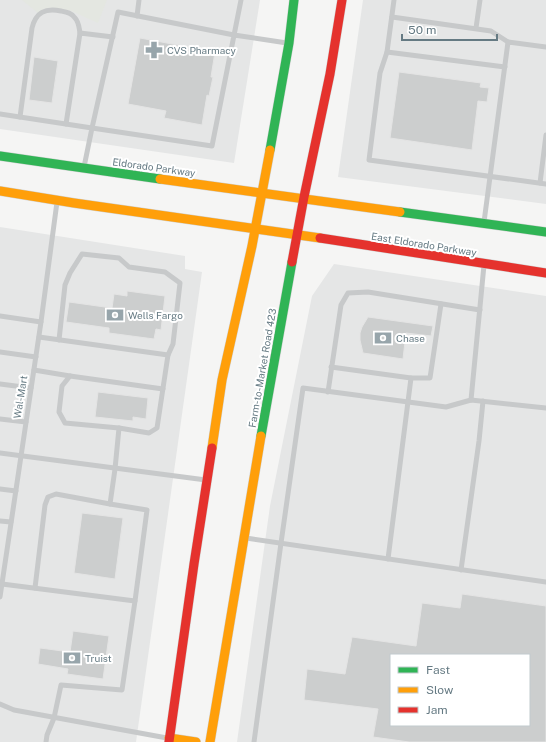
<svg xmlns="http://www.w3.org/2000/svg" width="546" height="742" viewBox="0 0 546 742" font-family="'Public Sans',sans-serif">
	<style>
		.built { fill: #e5e6e6; fill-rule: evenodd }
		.green { fill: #e4e7e1 }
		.building { fill: #cccece; stroke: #e4e4e4; fill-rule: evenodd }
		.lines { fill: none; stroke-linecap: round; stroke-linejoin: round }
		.fast-casing { stroke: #d1d2d2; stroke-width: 10 }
		.slow-casing { stroke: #d1d2d2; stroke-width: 10 }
		.jam-casing { stroke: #d1d2d2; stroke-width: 10 }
		.lane { stroke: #c7c9ca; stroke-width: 5 }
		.fast { stroke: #30b455; stroke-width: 9 }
		.slow { stroke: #ff9f0a; stroke-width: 9 }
		.jam { stroke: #e5322d; stroke-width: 9 }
		.labels { text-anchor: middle; stroke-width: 4; stroke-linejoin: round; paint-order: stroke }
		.poi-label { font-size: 10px; fill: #657a83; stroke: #fff; text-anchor: start }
		.street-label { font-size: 10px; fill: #657a83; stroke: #fff }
	</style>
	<rect width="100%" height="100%" fill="#f5f5f4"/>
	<g class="built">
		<polygon points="0,0 260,0 234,163 0,129"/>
		<polygon points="363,0 546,0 546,204 338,177"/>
		<polygon points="0,227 185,256 185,269 202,272 136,742 0,742"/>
		<path d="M334,264L546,296V742H237L270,506L312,296ZM391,655H529V725H391Z"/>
	</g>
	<polygon class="green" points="22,0 107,0 98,23 69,10 38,13"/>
	<g class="building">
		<polygon points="140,38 215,52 211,77 213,77 209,96 207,95 202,125 164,118 166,111 128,104"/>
		<polygon points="34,57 58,61 52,103 29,100"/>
		<polygon points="399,72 481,83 480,87 489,88 487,102 478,101 472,150 390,138"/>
		<polygon points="127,291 165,296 161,330 156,329 154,339 109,333 109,328 66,322 69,302 112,308 114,294 127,296"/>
		<polygon points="368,317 433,326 431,336 406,333 403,359 363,353 360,340 360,333 362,327"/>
		<polygon points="98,392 148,398 146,419 133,417 133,421 95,417"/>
		<polygon points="82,513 123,518 115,579 74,573"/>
		<path d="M462,594L546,606V742H409L373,737L378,709L304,700L307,669L345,674L352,637L416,646L422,603L460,608ZM391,655H529V725H391Z"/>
		<polygon points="73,631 109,636 103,679 67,674 68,669 38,664 40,648 70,652"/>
	</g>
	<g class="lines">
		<g class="fast-casing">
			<g id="fast">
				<polyline points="270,150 289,43 294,0"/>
				<polyline points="0,156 160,179"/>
				<polyline points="400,212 546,232"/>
				<polyline points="261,436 292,262"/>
			</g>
		</g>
		<g class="slow-casing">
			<g id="slow">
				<polyline points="160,179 400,212"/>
				<polyline points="0,191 74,203 320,238"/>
				<polyline points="212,448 222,380 252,246 270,150"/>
				<polyline points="169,738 196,742"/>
				<polyline points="210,742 261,436"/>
			</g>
		</g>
		<g class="jam-casing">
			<g id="jam">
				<polyline points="320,238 546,273"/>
				<polyline points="292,262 304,197 330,74 342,0"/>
				<polyline points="169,742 194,564 212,448"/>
			</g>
		</g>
		<g class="lane">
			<polyline points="241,0 212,146 92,128 118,12 234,35 287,43"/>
			<polyline points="394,0 387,52 380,73 369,160 546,184"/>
			<polyline points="137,16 139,0"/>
			<polyline points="392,17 491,31 508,42"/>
			<polyline points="476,28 480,0"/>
			<polyline points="387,52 505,67"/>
			<polyline points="0,114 92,128 84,167"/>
			<path d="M20,117L32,28C36,12 45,8 61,11C66,12 72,13 75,18C79,22 79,28 80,33"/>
			<polyline points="66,124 80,33 113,37"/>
			<polyline points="540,183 546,135"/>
			<polyline points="484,222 508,42 546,47"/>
			<polyline points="0,316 41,322"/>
			<polyline points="39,337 168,355 157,428 149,433 119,428 115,469 110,504 147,510 135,601"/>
			<polyline points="59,340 65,285 70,273 82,254 119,258 129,267 165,272 180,283 173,344 168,355"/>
			<polyline points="0,352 36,357"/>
			<polyline points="331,367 411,378 388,559"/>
			<polyline points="34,370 70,376"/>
			<polyline points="411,378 430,378 441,304"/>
			<polyline points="0,384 31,388"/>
			<polyline points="328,392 341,305 348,293 368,292 480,310"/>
			<polyline points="471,400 484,265"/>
			<polyline points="0,419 26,422"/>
			<polyline points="119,428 65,423 59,412 62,386 70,376 163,389"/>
			<polyline points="0,453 206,480"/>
			<polyline points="0,489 16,491"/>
			<polyline points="0,521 11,522"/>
			<polyline points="246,538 546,582"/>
			<polyline points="461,570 479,441 483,401"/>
			<polyline points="2,584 135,601 122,690 61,685 54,718 47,735 46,742"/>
			<polyline points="35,588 45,505 48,497 56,494 110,504"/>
			<polyline points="0,597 41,322 57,202"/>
			<polyline points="0,704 14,710 167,738"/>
			<polyline points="254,742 281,543 303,388 446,407 471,400 546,408"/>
		</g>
		<use href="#fast" class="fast"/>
		<use href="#slow" class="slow"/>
		<use href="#jam" class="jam"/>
	</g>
	<defs>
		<g id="pharmacy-bare" transform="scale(1.38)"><path d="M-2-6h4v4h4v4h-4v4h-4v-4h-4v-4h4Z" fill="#97a5ab" stroke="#fff" stroke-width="2.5" paint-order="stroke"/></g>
		<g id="bank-bare" transform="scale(1.38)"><path d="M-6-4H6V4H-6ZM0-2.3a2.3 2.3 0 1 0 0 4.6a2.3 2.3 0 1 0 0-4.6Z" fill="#97a5ab" stroke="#fff" stroke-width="2.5" paint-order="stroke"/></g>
	</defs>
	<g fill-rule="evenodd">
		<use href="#pharmacy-bare" x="154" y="50"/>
		<use href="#bank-bare" x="115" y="315"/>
		<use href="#bank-bare" x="383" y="338"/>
		<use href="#bank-bare" x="72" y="658"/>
	</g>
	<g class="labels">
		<g class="poi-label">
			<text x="167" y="54">CVS Pharmacy</text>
			<text x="128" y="319">Wells Fargo</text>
			<text x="396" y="342">Chase</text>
			<text x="85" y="662">Truist</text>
		</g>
		<g class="street-label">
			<text transform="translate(154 167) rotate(8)" y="4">Eldorado Parkway</text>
			<text transform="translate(424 244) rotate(9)" y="4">East Eldorado Parkway</text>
			<text transform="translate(262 368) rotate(-80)" y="4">Farm-to-Market Road 423</text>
			<text transform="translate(20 397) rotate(-81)" y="4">Wal-Mart</text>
		</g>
	</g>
	<rect x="390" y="654" width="140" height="72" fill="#ffffff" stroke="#c1cacd"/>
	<rect x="398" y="667" width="20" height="6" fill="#30b455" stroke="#c1cacd"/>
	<text x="426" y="674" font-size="12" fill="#657a83">Fast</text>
	<rect x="398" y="687" width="20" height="6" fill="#ff9f0a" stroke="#c1cacd"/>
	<text x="426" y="694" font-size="12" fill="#657a83">Slow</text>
	<rect x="398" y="707" width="20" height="6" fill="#e5322d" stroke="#c1cacd"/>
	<text x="426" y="714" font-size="12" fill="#657a83">Jam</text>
	<path d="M402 34v6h95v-6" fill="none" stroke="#657a83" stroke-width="2"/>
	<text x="408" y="34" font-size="12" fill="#657a83" stroke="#ffffff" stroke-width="3" paint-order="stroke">50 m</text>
</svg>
